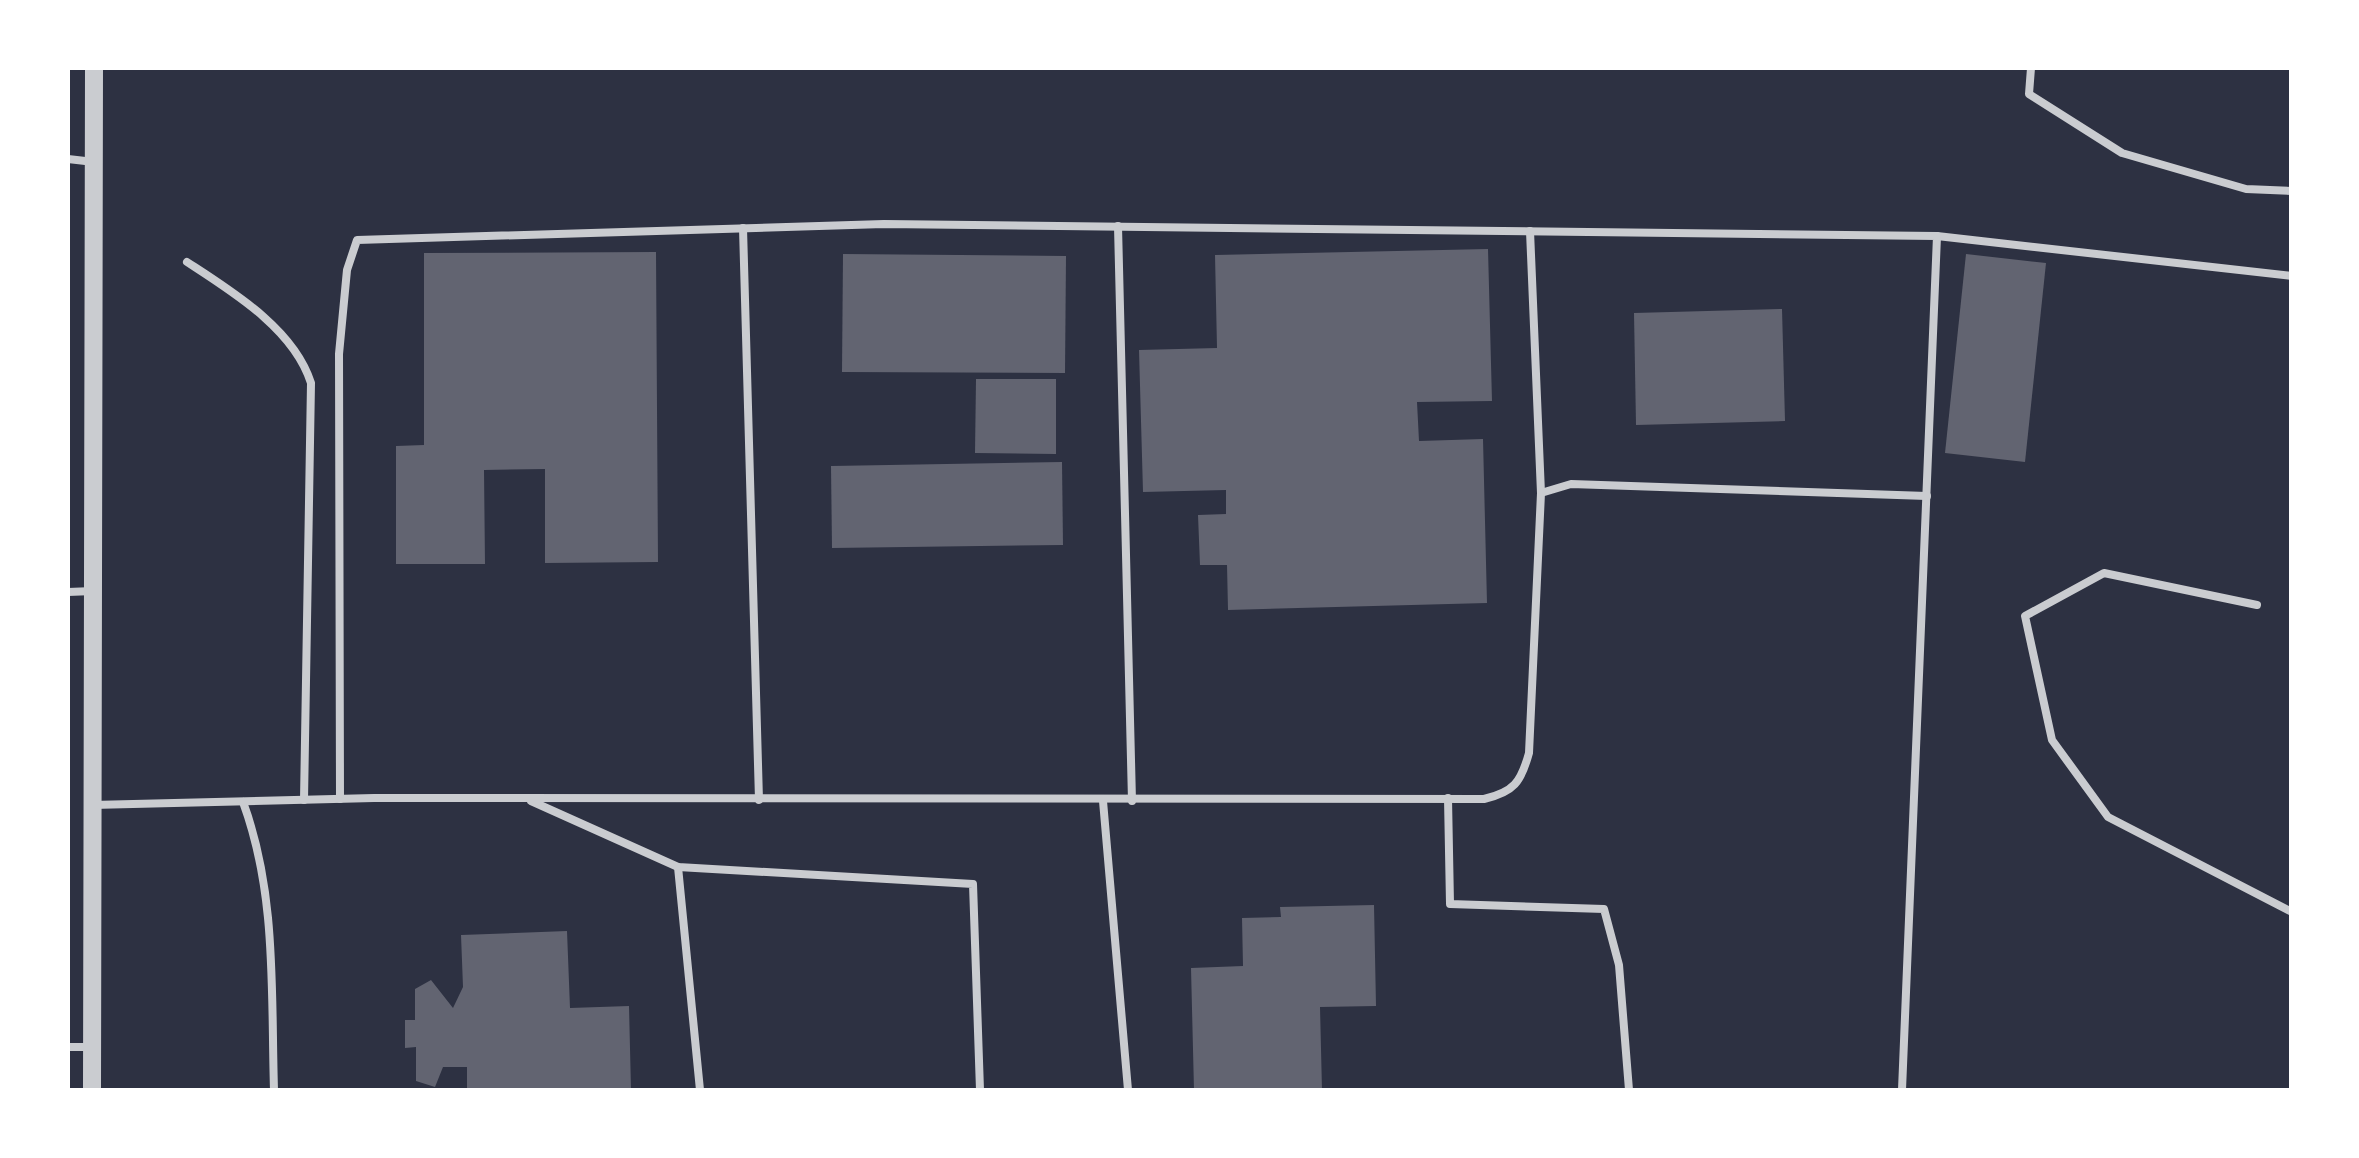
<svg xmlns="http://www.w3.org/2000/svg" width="2359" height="1158" viewBox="0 0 2359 1158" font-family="'DejaVu Sans',sans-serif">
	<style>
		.building { fill: #626471 }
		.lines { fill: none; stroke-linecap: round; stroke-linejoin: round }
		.service { stroke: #caccd0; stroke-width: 8 }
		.tertiary { stroke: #caccd0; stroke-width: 18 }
	</style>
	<rect width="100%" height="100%" fill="#2d3142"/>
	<g class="building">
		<polygon points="1488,249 1492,401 1417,402 1419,441 1483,439 1487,603 1228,610 1227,565 1200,565 1198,515 1226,514 1226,490 1143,492 1139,350 1217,348 1215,255"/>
		<polygon points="656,252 658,562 545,563 545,469 484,470 485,564 396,564 396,446 424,445 424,253"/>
		<polygon points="843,254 1066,256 1065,373 842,372"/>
		<polygon points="1966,254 2046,263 2025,462 1945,453"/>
		<polygon points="1782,309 1785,421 1636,425 1634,313"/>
		<polygon points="976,379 1056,379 1056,454 975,453"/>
		<polygon points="1062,462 1063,545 832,548 831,466"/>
		<polygon points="1374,905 1376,1006 1320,1007 1322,1090 1194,1090 1191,968 1243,966 1242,918 1281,917 1280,907"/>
		<polygon points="567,931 570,1008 629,1006 631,1090 467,1090 467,1067 443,1067 435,1087 416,1081 416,1047 405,1048 405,1020 415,1020 415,989 431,980 453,1008 463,987 461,935"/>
	</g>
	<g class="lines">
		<g class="service">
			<polyline points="2031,68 2029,94 2122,153 2246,189 2292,191"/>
			<polyline points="68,159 94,162"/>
			<polyline points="1118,226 1132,801"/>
			<polyline points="743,228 759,800"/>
			<polyline points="1530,231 1541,493"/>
			<polyline points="1937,236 2292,276"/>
			<path d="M187,262C233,292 294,329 311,383L304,800"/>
			<polyline points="68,592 93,591"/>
			<polyline points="2257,605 2104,573 2025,616 2052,740 2108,817 2292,912"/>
			<polyline points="1448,798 1450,904 1604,909 1619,965 1629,1090"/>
			<polyline points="340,799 339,354 347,270 357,240 884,224 1937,236 1902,1090"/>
			<polyline points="531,801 678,867 973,884 980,1090"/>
			<polyline points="1103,801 1128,1090"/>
			<path d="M243,802C277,894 271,993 274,1090"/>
			<path d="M92,805L374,798L1484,799C1514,792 1521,782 1529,753L1541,493L1571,484L1927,496"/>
			<polyline points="678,867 700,1090"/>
			<polyline points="68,1047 92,1047"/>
		</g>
		<polyline class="tertiary" points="92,1090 94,68"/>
	</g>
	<rect width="2359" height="1158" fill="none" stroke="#ffffff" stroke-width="140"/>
</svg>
